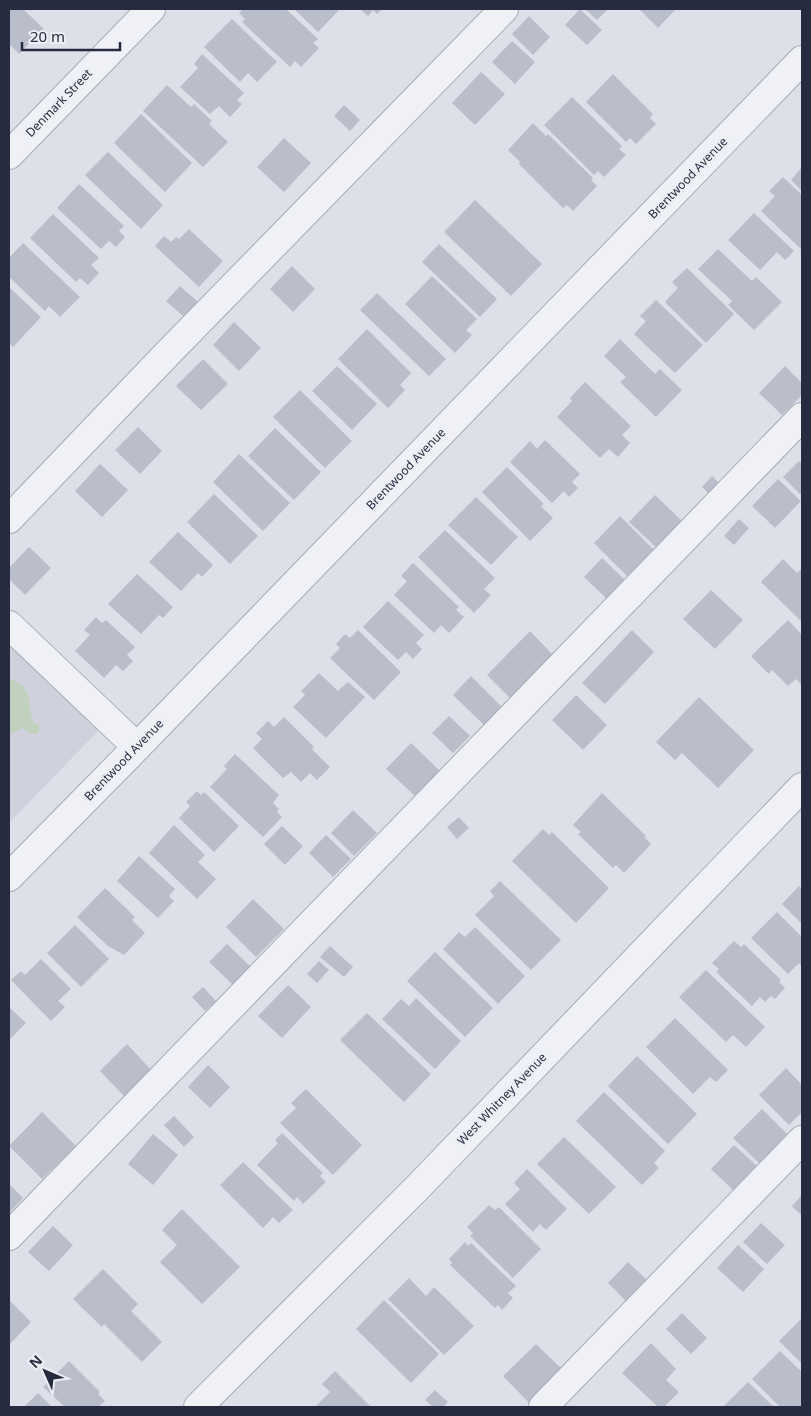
<svg xmlns="http://www.w3.org/2000/svg" width="811" height="1416" viewBox="0 0 811 1416" font-family="'Noto Sans',sans-serif">
	<style>
		.built { fill: #cfd2dd }
		.green { fill: #c0d2be }
		.building { fill: #babecb }
		.lines { fill: none; stroke-linecap: round; stroke-linejoin: round }
		.minor-casing { stroke: #a6aab5; stroke-width: 30 }
		.minor { stroke: #f0f1f6; stroke-width: 28 }
		.labels { text-anchor: middle; stroke-width: 5; stroke-linejoin: round; paint-order: stroke }
		.street-label { font-size: 12px; fill: #262b3f; stroke: #eceff5 }
	</style>
	<rect width="100%" height="100%" fill="#dde0e8"/>
	<polygon class="built" points="9,643 100,729 9,823"/>
	<path class="green" d="M9,678C36,692 25,695 33,721L39,725V731L36,734H32L23,728L9,735Z"/>
	<g class="building">
		<polygon points="9,9 23,9 44,29 19,54 9,44"/>
		<polygon points="243,9 286,9 318,39 313,43 319,48 301,67 295,61 290,67 242,22 245,19 239,13"/>
		<polygon points="294,9 340,9 318,32"/>
		<polygon points="360,9 382,9 377,14 373,10 368,16"/>
		<polygon points="580,9 602,30 587,45 565,25"/>
		<polygon points="585,9 608,9 597,20"/>
		<polygon points="639,9 676,9 658,28"/>
		<polygon points="529,16 550,37 533,55 512,34"/>
		<polygon points="232,19 277,62 257,82 248,73 240,82 204,47"/>
		<polygon points="512,41 535,62 515,84 492,62"/>
		<polygon points="202,54 244,93 237,100 242,104 230,117 219,106 210,114 180,87 198,68 194,64"/>
		<polygon points="481,72 505,94 475,125 452,103"/>
		<polygon points="613,74 653,114 650,118 656,124 636,144 630,138 626,142 586,102"/>
		<polygon points="167,85 191,107 194,104 212,121 209,124 228,142 203,167 143,111"/>
		<polygon points="572,97 622,146 619,149 626,155 604,177 598,171 594,175 544,125"/>
		<polygon points="344,105 360,120 350,131 334,116"/>
		<polygon points="141,114 192,163 165,192 114,143"/>
		<polygon points="533,123 546,136 548,134 593,178 591,180 597,186 573,211 567,205 563,208 519,164 520,162 508,150"/>
		<polygon points="284,138 311,163 284,192 257,167"/>
		<polygon points="108,152 163,205 141,229 85,175"/>
		<polygon points="802,167 802,191 791,180"/>
		<polygon points="783,177 802,195 802,250 761,211 775,196 769,191"/>
		<polygon points="79,184 124,226 119,231 125,237 116,247 109,241 101,249 57,208"/>
		<polygon points="475,200 542,264 511,296 444,232"/>
		<polygon points="754,213 794,251 785,260 777,252 760,270 728,240"/>
		<polygon points="53,214 99,258 91,265 99,273 88,285 80,278 76,282 30,238"/>
		<polygon points="189,229 223,261 199,287 155,246 164,236 171,242 176,237 179,239"/>
		<polygon points="23,243 80,297 60,317 49,306 45,311 9,277 9,258"/>
		<polygon points="439,244 497,299 480,317 422,262"/>
		<polygon points="718,249 752,281 756,277 782,302 754,330 728,305 732,301 698,269"/>
		<polygon points="292,266 315,289 293,312 270,289"/>
		<polygon points="687,268 734,314 706,343 665,302 678,288 672,282"/>
		<polygon points="432,276 477,319 466,330 472,335 455,353 405,304"/>
		<polygon points="180,286 198,302 184,317 166,301"/>
		<polygon points="9,287 41,317 13,347 9,343"/>
		<polygon points="377,293 446,359 429,376 360,310"/>
		<polygon points="656,300 703,345 675,373 634,334 646,321 640,316"/>
		<polygon points="234,322 261,348 239,371 213,345"/>
		<polygon points="367,329 411,373 400,385 405,390 388,408 338,359"/>
		<polygon points="620,339 655,374 660,369 682,390 656,417 620,382 626,377 604,356"/>
		<polygon points="203,359 228,384 201,410 176,386"/>
		<polygon points="337,366 377,404 352,430 312,391"/>
		<polygon points="785,366 802,383 802,395 782,415 759,393"/>
		<polygon points="585,382 631,426 622,435 630,443 618,457 609,449 600,458 557,417 572,401 570,398"/>
		<polygon points="300,390 352,441 325,468 273,417"/>
		<polygon points="138,427 162,451 140,474 115,450"/>
		<polygon points="275,428 321,472 294,500 248,456"/>
		<polygon points="545,440 580,474 572,482 578,488 569,497 564,491 552,503 510,462 530,441 537,449"/>
		<polygon points="239,454 290,503 263,531 213,482"/>
		<polygon points="799,461 802,464 802,496 783,477"/>
		<polygon points="100,464 128,490 102,517 75,491"/>
		<polygon points="507,467 544,504 541,506 553,518 530,541 482,492"/>
		<polygon points="712,476 721,485 711,496 702,487"/>
		<polygon points="778,479 801,501 775,528 752,506"/>
		<polygon points="214,494 258,536 230,564 187,522"/>
		<polygon points="655,495 682,521 657,548 629,522"/>
		<polygon points="476,497 518,537 491,565 448,525"/>
		<polygon points="620,516 654,550 627,576 594,543"/>
		<polygon points="739,519 749,528 734,545 724,536"/>
		<polygon points="445,530 495,578 484,589 491,595 474,613 418,557"/>
		<polygon points="178,532 213,565 202,577 198,573 181,591 149,562"/>
		<polygon points="29,547 51,568 25,595 9,579 9,568"/>
		<polygon points="602,558 625,580 607,599 584,577"/>
		<polygon points="783,559 797,573 802,568 802,622 761,582"/>
		<polygon points="413,563 459,607 456,610 464,617 449,633 441,625 434,633 394,595 407,581 401,576"/>
		<polygon points="137,574 173,607 163,618 159,615 141,634 108,604"/>
		<polygon points="711,590 743,620 715,649 683,619"/>
		<polygon points="388,601 424,635 416,643 422,649 413,659 406,652 398,660 363,627"/>
		<polygon points="96,617 102,623 106,620 135,647 127,655 133,661 123,671 116,665 104,678 75,651 90,635 84,630"/>
		<polygon points="788,620 802,635 802,685 796,679 788,686 772,670 769,674 751,656"/>
		<polygon points="358,630 401,672 374,700 330,658 340,648 336,644 345,634 350,638"/>
		<polygon points="632,630 654,652 605,704 582,683"/>
		<polygon points="530,631 553,655 511,699 487,675"/>
		<polygon points="319,673 338,691 348,682 365,697 326,738 293,707 305,695 301,691"/>
		<polygon points="471,676 502,707 484,725 453,695"/>
		<polygon points="576,695 607,725 583,750 552,720"/>
		<polygon points="699,697 754,750 718,788 682,753 675,760 656,742"/>
		<polygon points="449,716 470,736 453,753 432,733"/>
		<polygon points="284,717 314,747 312,749 330,767 317,780 310,773 301,782 291,772 283,778 253,748 262,739 256,733 268,721 274,727"/>
		<polygon points="411,743 440,771 415,796 386,769"/>
		<polygon points="235,754 279,795 273,803 279,809 277,812 282,817 263,837 210,787 227,769 224,766"/>
		<polygon points="197,791 201,795 204,792 239,826 214,852 179,818 190,806 186,802"/>
		<polygon points="602,793 646,836 644,837 651,844 624,873 616,865 613,868 578,834 581,832 573,825"/>
		<polygon points="353,810 377,833 354,856 331,833"/>
		<polygon points="459,817 469,828 457,839 447,827"/>
		<polygon points="174,825 205,855 198,862 216,879 197,899 149,853"/>
		<polygon points="282,826 303,846 285,865 264,844"/>
		<polygon points="543,829 549,835 552,832 609,888 576,923 512,861"/>
		<polygon points="326,835 351,859 333,877 309,853"/>
		<polygon points="139,856 175,889 169,896 174,901 158,918 117,881"/>
		<polygon points="500,881 561,940 531,970 475,915 494,896 490,891"/>
		<polygon points="799,886 802,890 802,924 782,904"/>
		<polygon points="105,888 135,917 132,920 145,933 124,955 108,946 77,917"/>
		<polygon points="253,899 284,929 256,957 226,927"/>
		<polygon points="777,912 802,937 802,967 799,963 788,974 751,938"/>
		<polygon points="75,925 109,959 81,987 47,953"/>
		<polygon points="475,927 525,976 498,1004 443,949 459,932 465,937"/>
		<polygon points="734,941 741,947 744,944 781,980 779,982 785,988 775,999 771,996 765,1002 760,997 752,1006 716,972 719,969 712,963"/>
		<polygon points="227,944 251,967 233,985 209,962"/>
		<polygon points="330,946 353,967 344,977 320,957"/>
		<polygon points="435,952 493,1008 465,1037 407,981"/>
		<polygon points="41,959 71,989 58,1001 65,1007 51,1021 11,980 21,971 25,975"/>
		<polygon points="319,961 329,970 317,983 307,974"/>
		<polygon points="706,970 765,1027 746,1047 733,1035 726,1042 679,997"/>
		<polygon points="288,985 311,1007 282,1038 258,1016"/>
		<polygon points="203,987 216,1001 205,1011 192,997"/>
		<polygon points="416,998 461,1041 435,1069 382,1019 401,999 409,1006"/>
		<polygon points="9,1007 26,1023 9,1040"/>
		<polygon points="367,1013 431,1074 404,1102 340,1040"/>
		<polygon points="675,1018 728,1070 716,1082 710,1077 693,1094 646,1047"/>
		<polygon points="127,1044 153,1072 126,1098 100,1071"/>
		<polygon points="637,1056 697,1114 668,1144 608,1086"/>
		<polygon points="208,1065 230,1087 210,1108 188,1087"/>
		<polygon points="786,1068 802,1085 802,1112 789,1125 759,1095"/>
		<polygon points="306,1089 362,1145 333,1175 280,1123 296,1108 291,1103"/>
		<polygon points="604,1092 665,1151 654,1163 659,1168 642,1185 576,1121"/>
		<polygon points="762,1109 787,1134 759,1163 733,1138"/>
		<polygon points="42,1112 76,1146 42,1179 9,1146"/>
		<polygon points="174,1116 194,1137 184,1147 164,1125"/>
		<polygon points="282,1133 323,1173 320,1176 326,1182 303,1204 297,1197 294,1201 257,1165 278,1143 275,1140"/>
		<polygon points="153,1134 178,1155 153,1185 128,1164"/>
		<polygon points="564,1137 616,1187 589,1214 537,1164"/>
		<polygon points="734,1145 757,1166 734,1191 711,1169"/>
		<polygon points="243,1162 293,1210 279,1223 273,1217 263,1228 220,1185"/>
		<polygon points="527,1169 567,1209 546,1230 540,1224 533,1232 505,1204 520,1189 514,1183"/>
		<polygon points="9,1184 23,1198 9,1213"/>
		<polygon points="802,1195 802,1216 792,1206"/>
		<polygon points="489,1205 495,1210 499,1207 541,1249 513,1278 470,1236 473,1233 467,1227"/>
		<polygon points="182,1209 240,1267 202,1304 160,1262 177,1245 162,1230"/>
		<polygon points="761,1223 785,1245 767,1264 743,1242"/>
		<polygon points="53,1226 73,1245 49,1271 28,1252"/>
		<polygon points="465,1242 468,1246 471,1243 516,1286 508,1293 513,1298 502,1310 498,1305 495,1308 450,1265 452,1263 449,1259"/>
		<polygon points="738,1245 764,1269 743,1292 717,1268"/>
		<polygon points="628,1262 648,1281 628,1303 608,1283"/>
		<polygon points="103,1269 138,1304 131,1311 162,1342 142,1362 104,1324 102,1327 73,1299"/>
		<polygon points="409,1278 426,1296 434,1287 474,1326 444,1355 388,1299"/>
		<polygon points="9,1300 31,1322 9,1345"/>
		<polygon points="384,1300 439,1354 411,1383 356,1329"/>
		<polygon points="682,1313 707,1338 691,1354 666,1329"/>
		<polygon points="802,1318 802,1364 779,1341"/>
		<polygon points="651,1343 676,1369 666,1380 679,1392 664,1407 658,1407 622,1373"/>
		<polygon points="536,1344 568,1375 533,1407 503,1376"/>
		<polygon points="780,1351 802,1372 802,1407 780,1407 752,1379"/>
		<polygon points="69,1361 100,1392 98,1394 105,1401 98,1407 65,1407 43,1387"/>
		<polygon points="335,1371 371,1407 317,1407 316,1406 330,1392 322,1384"/>
		<polygon points="748,1382 774,1407 723,1407"/>
		<polygon points="435,1390 448,1402 443,1407 433,1407 425,1400"/>
		<polygon points="38,1393 52,1407 24,1407"/>
	</g>
	<g class="lines">
		<g class="minor-casing">
			<g id="minor">
				<polyline points="9,155 151,9"/>
				<polyline points="9,519 169,352 504,9"/>
				<polyline points="9,625 137,747"/>
				<polyline points="9,877 137,747 802,60"/>
				<polyline points="9,1236 802,417"/>
				<polyline points="198,1407 418,1187 802,787"/>
				<polyline points="543,1407 802,1140"/>
			</g>
		</g>
		<use href="#minor" class="minor"/>
	</g>
	<g class="labels">
		<g class="street-label">
			<text transform="translate(59 103) rotate(-46)" y="4">Denmark Street</text>
			<text transform="translate(688 178) rotate(-46)" y="4">Brentwood Avenue</text>
			<text transform="translate(406 469) rotate(-46)" y="4">Brentwood Avenue</text>
			<text transform="translate(124 760) rotate(-46)" y="4">Brentwood Avenue</text>
			<text transform="translate(502 1099) rotate(-46)" y="4">West Whitney Avenue</text>
		</g>
	</g>
	<rect width="811" height="1416" fill="none" stroke="#262b3f" stroke-width="20"/>
	<g transform="translate(45 1371) rotate(315)" stroke="#eceff5" stroke-width="4" paint-order="stroke">
	<path d="M0-4L9 19L0 12L-9 19Z" fill="#262b3f"/>
	<text y="-8" font-size="14" font-weight="bold" text-anchor="middle" fill="#262b3f">N</text>
	</g>
	<path d="M22 42v8h98v-8" fill="none" stroke="#262b3f" stroke-width="2.5"/>
	<text x="30" y="42" font-size="15" fill="#262b3f" stroke="#eceff5" stroke-width="4" paint-order="stroke">20 m</text>
</svg>
